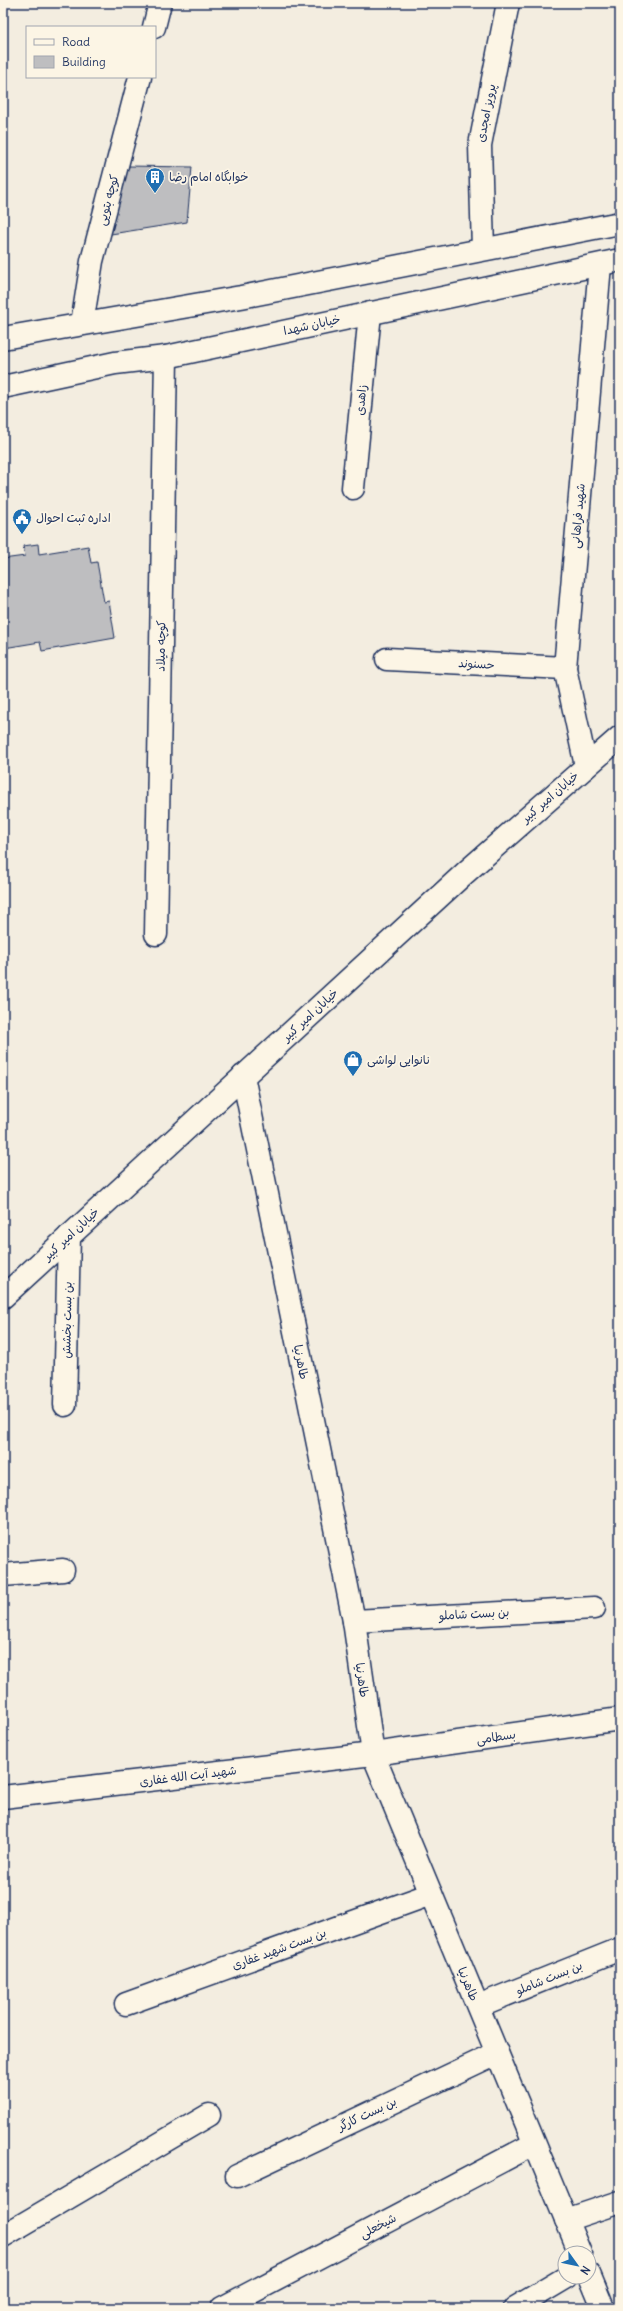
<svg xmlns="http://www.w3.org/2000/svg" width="623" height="2311" viewBox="0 0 623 2311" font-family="Delius,'Playpen Sans Arabic',sans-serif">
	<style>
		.building { fill: #bebec0; stroke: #1b2f5e }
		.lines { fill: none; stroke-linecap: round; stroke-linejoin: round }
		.minor-casing { stroke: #1b2f5e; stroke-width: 25 }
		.major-casing { stroke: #1b2f5e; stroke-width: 25 }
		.minor { stroke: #fcf5e5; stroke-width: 22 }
		.major { stroke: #fcf5e5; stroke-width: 22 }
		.labels { text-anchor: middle; stroke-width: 3.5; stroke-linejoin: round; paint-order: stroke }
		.street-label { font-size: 12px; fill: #1b2f5e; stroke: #fcf5e5 }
		.poi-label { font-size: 12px; fill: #1b2f5e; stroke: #fcf5e5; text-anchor: start }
	</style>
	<rect width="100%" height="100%" fill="#f3ede0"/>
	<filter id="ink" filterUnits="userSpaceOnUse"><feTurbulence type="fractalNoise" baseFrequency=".025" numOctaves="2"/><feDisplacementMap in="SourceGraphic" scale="8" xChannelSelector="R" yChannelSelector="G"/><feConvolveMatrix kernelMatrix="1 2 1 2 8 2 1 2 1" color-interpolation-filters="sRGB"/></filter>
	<g filter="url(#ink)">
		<g class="building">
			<polygon points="128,166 192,167 187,222 111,234"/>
			<polygon points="38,544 39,554 88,546 91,563 97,562 104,602 109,601 115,638 42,651 40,642 4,648 3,559 25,556 23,546"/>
		</g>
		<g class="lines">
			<g class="minor-casing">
				<g id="minor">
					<polyline points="154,27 160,3"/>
					<polyline points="483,249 480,145 508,3"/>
					<polyline points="82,324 92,261 140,77"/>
					<polyline points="353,488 370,313"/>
					<polyline points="387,659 565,668"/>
					<polyline points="586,766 565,668 600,265"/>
					<polyline points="156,934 166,357"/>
					<polyline points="65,1405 69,1236"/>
					<polyline points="3,1575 63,1570"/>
					<polyline points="354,1621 594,1608"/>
					<polyline points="3,1797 373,1754 620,1719"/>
					<polyline points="126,2004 431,1894"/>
					<polyline points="478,2006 620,1949"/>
					<polyline points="237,2176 497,2053"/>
					<polyline points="566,2220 620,2202"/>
					<polyline points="3,2236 209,2115"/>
					<polyline points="222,2308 534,2144"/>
					<polyline points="515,2308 567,2277"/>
				</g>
			</g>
			<g class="major-casing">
				<g id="major">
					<polyline points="3,338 241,297 620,223"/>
					<polyline points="3,387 115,363 166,357 620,260"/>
					<polyline points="243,1076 354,1621 373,1754 580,2253"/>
					<polyline points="3,1297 465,873 620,737"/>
					<polyline points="589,2274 603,2308"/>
				</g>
			</g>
			<use href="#minor" class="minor"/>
			<use href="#major" class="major"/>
		</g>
	</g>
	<defs>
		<g id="building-pin" transform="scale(1)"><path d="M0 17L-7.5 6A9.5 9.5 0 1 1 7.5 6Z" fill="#1f6fb2" stroke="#fcf5e5"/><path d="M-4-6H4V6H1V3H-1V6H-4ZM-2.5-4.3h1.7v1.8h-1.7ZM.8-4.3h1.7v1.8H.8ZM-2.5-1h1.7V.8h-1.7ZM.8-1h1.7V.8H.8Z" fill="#fff"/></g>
		<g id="civic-pin" transform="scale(1)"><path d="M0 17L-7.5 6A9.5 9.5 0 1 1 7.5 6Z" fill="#1f6fb2" stroke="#fcf5e5"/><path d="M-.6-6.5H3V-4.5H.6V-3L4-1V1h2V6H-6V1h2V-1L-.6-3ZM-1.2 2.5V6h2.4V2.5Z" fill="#fff"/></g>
		<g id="shop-pin" transform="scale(1)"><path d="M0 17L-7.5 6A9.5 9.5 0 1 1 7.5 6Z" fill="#1f6fb2" stroke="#fcf5e5"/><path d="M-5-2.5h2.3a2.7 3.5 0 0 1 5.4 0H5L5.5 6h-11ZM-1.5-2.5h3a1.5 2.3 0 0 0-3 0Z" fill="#fff"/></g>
	</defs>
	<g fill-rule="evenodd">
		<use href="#building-pin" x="155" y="177"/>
		<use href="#civic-pin" x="22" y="518"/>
		<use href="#shop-pin" x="353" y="1060"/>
	</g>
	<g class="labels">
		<g class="street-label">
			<text transform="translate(486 113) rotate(-79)" y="4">پرویز امجدی</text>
			<text transform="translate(108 200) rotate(-75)" y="4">کوچه بتویی</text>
			<text transform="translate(312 325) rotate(-12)" y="4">خیابان شهدا</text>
			<text transform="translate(361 400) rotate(-85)" y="4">زاهدی</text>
			<text transform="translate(578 516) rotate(-85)" y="4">شهید فراهانی</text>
			<text transform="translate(161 646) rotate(-89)" y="4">کوچه میلاد</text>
			<text transform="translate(476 664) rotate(3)" y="4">حسنوند</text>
			<text transform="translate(550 797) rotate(-41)" y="4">خیابان امیر کبیر</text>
			<text transform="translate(310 1015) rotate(-43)" y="4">خیابان امیر کبیر</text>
			<text transform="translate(71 1234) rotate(-43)" y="4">خیابان امیر کبیر</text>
			<text transform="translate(67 1320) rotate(-89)" y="4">بن بست بخشش</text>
			<text transform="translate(301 1362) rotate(79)" y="4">طاهرنیا</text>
			<text transform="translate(474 1614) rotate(-3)" y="4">بن بست شاملو</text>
			<text transform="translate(362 1680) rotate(82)" y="4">طاهرنیا</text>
			<text transform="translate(496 1737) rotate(-8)" y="4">بسطامی</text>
			<text transform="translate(188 1776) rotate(-7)" y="4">شهید آیت الله غفاری</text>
			<text transform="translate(279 1949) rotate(-20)" y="4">بن بست شهید غفاری</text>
			<text transform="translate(549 1978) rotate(-22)" y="4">بن بست شاملو</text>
			<text transform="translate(468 1984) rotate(67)" y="4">طاهرنیا</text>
			<text transform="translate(367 2114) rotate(-25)" y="4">بن بست کارگر</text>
			<text transform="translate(378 2226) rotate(-28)" y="4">شیخعلی</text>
		</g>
		<g class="poi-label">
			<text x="169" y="181">خوابگاه امام رضا</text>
			<text x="36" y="522">اداره ثبت احوال</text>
			<text x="367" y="1064">نانوایی لواشی</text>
		</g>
	</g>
	<rect width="623" height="2311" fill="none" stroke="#fcf5e5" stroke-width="16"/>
	<rect x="8" y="8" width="607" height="2295" fill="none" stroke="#1b2f5e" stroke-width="1.5" filter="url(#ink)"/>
	<rect x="26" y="26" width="130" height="52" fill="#fcf5e5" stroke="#a2a6af"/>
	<rect x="34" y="39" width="20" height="6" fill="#fcf5e5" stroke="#a2a6af"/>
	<text x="62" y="46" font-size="12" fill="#1b2f5e">Road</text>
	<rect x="34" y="56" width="20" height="12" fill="#bebec0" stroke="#a2a6af"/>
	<text x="62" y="66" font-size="12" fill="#1b2f5e">Building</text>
	<g transform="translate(577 2265) rotate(123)"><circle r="19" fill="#fcf5e5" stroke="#a2a6af"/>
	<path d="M0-3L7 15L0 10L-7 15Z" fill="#1f6fb2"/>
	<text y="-6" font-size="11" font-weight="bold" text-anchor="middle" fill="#1b2f5e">N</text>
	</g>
</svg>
